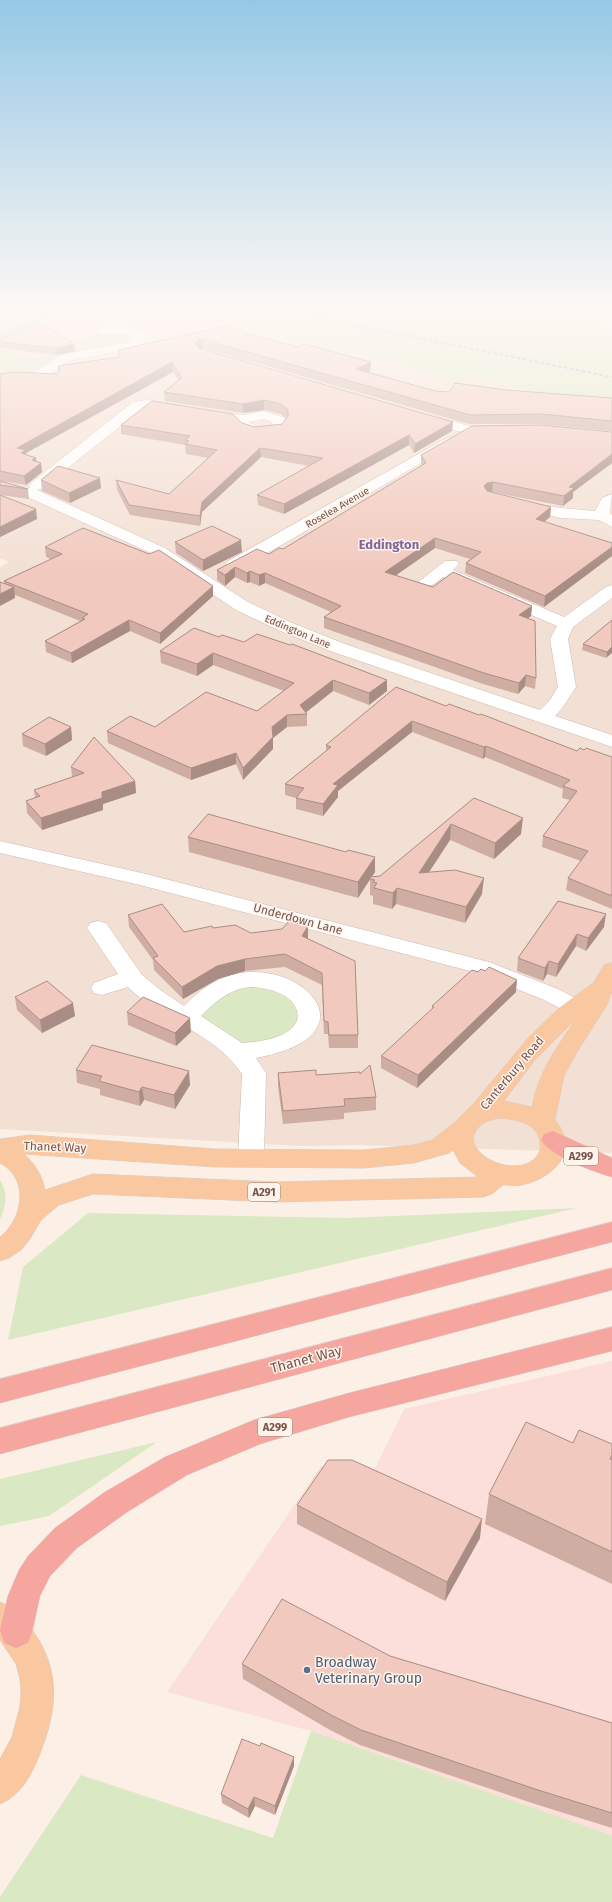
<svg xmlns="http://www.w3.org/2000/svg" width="612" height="1902" viewBox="0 0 612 1902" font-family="'Fira Sans',sans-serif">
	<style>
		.residential { fill: #f3e0d4 }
		.commercial { fill: #fcdeda }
		.green { fill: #dae9c4 }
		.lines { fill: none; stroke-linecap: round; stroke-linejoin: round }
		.stream { stroke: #a1d7d6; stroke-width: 5 }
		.minor-casing { stroke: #d0b8af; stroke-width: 1 }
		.major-casing { stroke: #d8cfcd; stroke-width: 1 }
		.highway-casing { stroke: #d8cfcd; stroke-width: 1 }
		.minor { fill: #fff; fill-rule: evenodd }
		.major { fill: #f9c8a0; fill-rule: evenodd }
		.highway { fill: #f5a69e; fill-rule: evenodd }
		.rail { stroke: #b0a4c6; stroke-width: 2; stroke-dasharray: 3.5 2.5; stroke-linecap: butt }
		.wall { fill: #cfada3 }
		.shaded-wall { fill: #a98d85 }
		.building { fill: #f1c9be; stroke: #a98d85 }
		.service-dot { fill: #5c6f8a; stroke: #fff4ec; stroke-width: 1.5 }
		.labels { text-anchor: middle; stroke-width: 3; stroke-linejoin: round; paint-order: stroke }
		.far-street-label { font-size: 10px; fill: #75534b; stroke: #fff4ec }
		.shield { fill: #fff4ec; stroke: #9e837b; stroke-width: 1 }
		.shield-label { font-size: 11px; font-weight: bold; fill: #75534b }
		.street-label { font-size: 12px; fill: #75534b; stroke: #fff4ec }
		.far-district-label { font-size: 13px; font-weight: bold; fill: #7f6798; stroke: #fff4ec }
		.near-street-label { font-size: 14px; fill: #75534b; stroke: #fff4ec }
		.near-service-label { font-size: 14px; fill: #4e5e75; stroke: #fff4ec; text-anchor: start }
	</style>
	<rect width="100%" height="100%" fill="#fcf0e6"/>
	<g class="residential">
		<polygon points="81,308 134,308 150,311 198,314 332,350 362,354 471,376 557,397 612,403 612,1153 358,1145 300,1146 0,1129 0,567 9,562 0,558 0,344 8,337"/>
		<polygon points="480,308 527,308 519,315"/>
	</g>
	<polygon class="commercial" points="612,1361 612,1835 311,1731 167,1692 321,1466 369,1481 404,1409"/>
	<g class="green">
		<polygon points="0,308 75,308 17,328 0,337"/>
		<polygon points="134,308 480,308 519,315 527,308 532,308 612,326 612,403 557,397 471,376 461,381 362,354 332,350 198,314 150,311"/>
		<polygon points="575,308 612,308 612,319 571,310"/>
		<polygon points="103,331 130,331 138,342 79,354 39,376 0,375 0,347 23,357 35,358"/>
		<polygon points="233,982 279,984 309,1022 252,1051 201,1025 199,1004"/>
		<path d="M0,1180C8,1194 7,1204 0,1219Z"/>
		<polygon points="577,1208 8,1340 23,1267 88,1213 347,1218"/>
		<polygon points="157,1442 49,1516 0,1526 0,1479"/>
		<polygon points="311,1731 612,1835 612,1902 0,1902 0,1897 81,1775 273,1838"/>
	</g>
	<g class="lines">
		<polyline class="stream" points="0,337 54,315"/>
		<g class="minor-casing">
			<g id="minor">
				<polygon points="103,327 130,327 144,332 146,337 142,344 136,348 68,361 44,379 34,379 33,376 34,373 60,355 129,342 133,337 128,335 99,334 97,331"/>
				<path d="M148,400L243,415L264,411L285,418L287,425L282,432C265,436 244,439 234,422L148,408L142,409L41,489L37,490L165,548L248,602L290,622L345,644L540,710L550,700L558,687L550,639L557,626L443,577C435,583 430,589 419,586L417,583L445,561H457L459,564L453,570L564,617L606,587L612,585V598L573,627L568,639L576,687L563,707L555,716L612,735V747L333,652L278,630L236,610L153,554L25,496L0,490V482L30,488L29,486L31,483L133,402ZM264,419L270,421L273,425L258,427L248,422Z"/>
				<path d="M425,413L469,426H501L503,429L501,432C473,439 447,428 420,420L418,417L420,414Z"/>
				<polygon points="447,438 452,439 454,442 452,445 278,547 240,567 228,567 226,564 228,561"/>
				<polygon points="612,494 610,513 612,515 612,527 599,520 561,518 515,508 513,505 515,502 520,501 561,508 595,511 602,498"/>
				<polygon points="0,841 142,873 489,962 558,989 597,1009 600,1014 597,1019 589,1022 581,1019 542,999 474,972 140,885 0,853"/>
				<path d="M98,921L106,923L142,975L159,989L184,1006C194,996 205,986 218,980C290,945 386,1034 256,1058L266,1073L264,1158L260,1165L251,1167L242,1165L238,1158L242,1074C215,1033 162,1021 128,987L102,995L94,993L91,988L94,983L118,974L87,928L90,923ZM252,987C268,988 292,993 297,1011C298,1015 298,1019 296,1023C286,1039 258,1042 242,1043L201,1016C216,1001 231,988 252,987Z"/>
			</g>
		</g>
		<g class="major-casing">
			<g id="major">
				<path d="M612,963V991L607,1005L577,1052L564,1076L555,1120C581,1151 554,1178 522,1185C516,1186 509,1185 503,1185L492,1194L483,1197L276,1202L93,1194L59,1205L41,1220L30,1239L21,1250L9,1258L0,1261V1237C24,1218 29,1178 0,1163V1139L30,1135L215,1149L364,1150L414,1145L432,1140L454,1123L474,1103L528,1038L559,1008L594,982L604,965ZM576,1019C557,1047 538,1072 532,1107L504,1101L535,1060ZM498,1118C516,1119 539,1123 540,1144C541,1151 538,1156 533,1160C508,1179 454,1148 481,1125C485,1121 493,1120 498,1118ZM453,1150L460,1163L478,1177L276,1182L93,1174L45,1190C42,1175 35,1164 24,1154L215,1167L364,1168L414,1163L449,1153Z"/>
				<path d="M0,1602C15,1608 24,1618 33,1631C62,1672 57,1712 39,1756C31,1776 21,1795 0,1804V1759L12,1737L20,1706L21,1692L20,1679L16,1664L0,1640Z"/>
			</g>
		</g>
		<g class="highway-casing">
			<g id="highway">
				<path d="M553,1131L612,1158V1177C594,1172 550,1156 541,1140L544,1134Z"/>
				<polygon points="612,1222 612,1242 0,1403 0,1379"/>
				<polygon points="612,1268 612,1290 0,1454 0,1428"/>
				<polygon points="612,1327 612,1351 349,1417 260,1444 187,1475 127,1512 77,1548 50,1576 40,1596 32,1632 28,1643 16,1648 4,1643 0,1630 8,1596 19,1570 28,1556 55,1528 105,1492 165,1457 254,1420 349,1393"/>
			</g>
		</g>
		<use href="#minor" class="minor"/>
		<use href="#major" class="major"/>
		<use href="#highway" class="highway"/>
		<polyline class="rail" points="270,308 612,377"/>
	</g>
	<g class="wall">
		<polygon points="245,333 298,347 371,362 370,371 368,372 435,391 449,392 506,390 612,398 612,431 540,424 469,424 203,348 199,349 453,422 452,431 414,453 409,445 284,514 258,505 257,495 309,466 261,457 202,512 200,526 130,515 117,490 116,480 169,494 208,458 186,454 185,445 121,434 121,425 242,423 255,427 282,424 286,418 281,414 264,410 243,413 165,401 164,392 179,381 173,372 26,453 27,455 36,458 36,461 41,463 42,472 26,485 1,481 28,489 29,499 1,495 37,519 0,537 0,374 57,374 58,373 58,366 119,357 119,350"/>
		<polygon points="0,340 74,344 75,351 57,355 0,348"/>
		<polygon points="612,432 612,463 573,492 573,498 563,506 492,492 490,492 551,507 550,517 544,522 612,543 544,607 465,573 466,563 470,559 435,548 395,575 433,587 532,606 531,616 528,618 536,678 535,689 525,686 518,694 483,684 324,628 324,617 331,612 265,583 259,586 250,582 247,583 235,577 225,586 217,580 217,570 269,554 283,549 421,466 421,455"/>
		<polygon points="41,480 101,488 70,503 42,491"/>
		<polygon points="175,542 242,552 203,571 176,553"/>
		<polygon points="45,547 213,596 160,644 130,631 72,663 46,652 45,641 80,621 15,595 15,598 4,583 4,581 51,559 46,557"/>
		<polygon points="612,620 606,658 582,650 583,644"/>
		<polygon points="219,637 244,642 387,680 387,691 369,705 333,691 306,712 307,714 307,726 287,727 273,738 273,749 243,780 236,764 191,780 108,743 107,731 155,727 257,711 284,691 213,665 197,676 161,663 160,651"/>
		<polygon points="446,706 577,751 584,750 612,757 612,909 566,890 568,878 581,861 542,847 543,836 570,800 562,798 563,789 485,757 483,759 412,732 338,791 338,797 323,816 296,809 296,798 285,795 285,784 326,751 326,745"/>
		<polygon points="71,727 72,740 46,756 23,746 22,734"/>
		<polygon points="71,767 135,781 136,793 103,804 103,810 42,830 27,813 26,801 35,798 34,790 72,777"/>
		<polygon points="474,798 521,834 494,859 450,840 429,872 482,894 465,923 396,904 392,909 373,904 373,896 370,895 370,878 358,898 189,852 188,837 375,872 371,877 380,876"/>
		<polygon points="558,901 604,927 586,951 576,946 556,977 547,974 543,981 517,971 518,958"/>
		<polygon points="128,915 184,932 213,928 251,933 308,938 308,939 358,1035 358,1048 329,1048 328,1034 324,1034 322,985 285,967 245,971 218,979 183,999 154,970 153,960 129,927"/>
		<polygon points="485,971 516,992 417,1088 381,1068 381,1056 432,1010 432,1006 478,972"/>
		<polygon points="15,997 75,1016 42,1033 17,1010"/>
		<polygon points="127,1012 191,1032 176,1046 128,1025"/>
		<polygon points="76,1070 190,1085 175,1109 144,1100 140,1106 100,1095 100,1089 77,1083"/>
		<polygon points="278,1073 316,1075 360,1074 376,1097 376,1110 344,1113 344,1119 283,1124 278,1087"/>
		<polygon points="573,1443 612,1444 612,1584 485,1524 489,1494"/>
		<polygon points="297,1505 480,1538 445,1601 297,1524"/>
		<polygon points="390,1656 612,1723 612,1828 535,1804 360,1745 330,1730 243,1679 242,1664"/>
		<polygon points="294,1757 294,1766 275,1815 255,1806 249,1818 222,1803 221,1794"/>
	</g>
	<g class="shaded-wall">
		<polygon points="202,339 203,348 199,349 196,352 195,343 198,340"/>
		<polygon points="74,344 75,351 57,355 57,348"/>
		<polygon points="172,362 173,372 26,453 27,460 22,463 17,448"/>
		<polygon points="371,362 370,371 356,378 356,369"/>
		<polygon points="264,400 264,410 243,413 243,404"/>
		<polygon points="453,422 452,431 414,453 415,444"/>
		<polygon points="409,435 409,445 284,514 284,504"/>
		<polygon points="260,448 261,457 202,512 200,526 200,516 202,502"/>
		<polygon points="612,454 612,463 573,492 573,498 563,506 564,496 569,487"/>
		<polygon points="36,458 37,466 41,463 42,472 26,485 24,476 32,460"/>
		<polygon points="100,478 101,488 70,503 69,493"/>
		<polygon points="493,482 492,492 487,493 484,486 487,483"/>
		<polygon points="551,507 550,517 535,529 536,519"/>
		<polygon points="36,509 37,519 0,537 0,527"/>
		<polygon points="435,538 435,548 385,583 385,572"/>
		<polygon points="241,540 242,552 203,571 203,560"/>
		<polygon points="612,547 612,556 544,607 545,596"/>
		<polygon points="235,567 235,577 225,586 225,575"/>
		<polygon points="250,571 250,582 247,583 247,573"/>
		<polygon points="265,573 265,583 259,586 259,575"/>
		<polygon points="213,586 213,596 160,644 160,633"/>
		<polygon points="14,587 15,598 0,606 0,594"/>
		<polygon points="532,606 531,616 518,626 519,615"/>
		<polygon points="129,620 130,631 72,663 71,653"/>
		<polygon points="612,647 612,653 606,658 607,652"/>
		<polygon points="213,653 213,665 197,676 197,664"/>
		<polygon points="526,675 525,686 518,694 519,683"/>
		<polygon points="333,680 333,691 304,714 300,705"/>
		<polygon points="387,680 387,691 369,705 369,693"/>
		<polygon points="287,715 287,727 273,738 273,749 243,780 243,768 272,727"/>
		<polygon points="412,721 412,732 338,791 338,797 323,816 323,804 333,784"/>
		<polygon points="71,727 72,740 46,756 45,744"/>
		<polygon points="486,746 485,757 483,759 484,747"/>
		<polygon points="236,753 236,764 191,780 191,768"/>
		<polygon points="135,781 136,793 103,804 103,810 42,830 41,818 102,792"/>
		<polygon points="523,818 521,834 494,859 495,843"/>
		<polygon points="451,824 450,840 418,889 419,873"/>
		<polygon points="375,857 375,872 358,898 358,882"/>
		<polygon points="484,878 482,894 465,923 466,907"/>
		<polygon points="397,888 396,904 392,909 393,893"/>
		<polygon points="606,914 604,927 586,951 588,938"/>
		<polygon points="308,926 308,938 302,948 302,936"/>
		<polygon points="577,934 576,946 556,977 558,964"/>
		<polygon points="245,959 245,971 218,979 183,999 182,987 217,966"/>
		<polygon points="549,961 547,974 543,981 545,968"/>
		<polygon points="517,980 516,992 417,1088 418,1075"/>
		<polygon points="73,1003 75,1016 42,1033 40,1020"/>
		<polygon points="190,1018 191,1032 176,1046 175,1033"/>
		<polygon points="189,1071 190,1085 175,1109 174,1095"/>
		<polygon points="142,1087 144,1100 140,1106 139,1092"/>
		<polygon points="482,1519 480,1538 445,1601 447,1582"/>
		<polygon points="294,1757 294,1766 275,1815 275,1806"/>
		<polygon points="254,1797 255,1806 249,1818 248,1809"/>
	</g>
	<g class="building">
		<polygon points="239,323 245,333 298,347 304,344 371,362 356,369 435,391 449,392 455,383 506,390 612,398 612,421 541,414 470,415 202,339 198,340 195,343 198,348 453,422 415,444 409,435 284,504 257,495 323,458 260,448 202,502 200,516 129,505 116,480 169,494 217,450 185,444 189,441 185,440 190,436 121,425 152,401 233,414 242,423 255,427 282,424 288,416 288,410 281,404 264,400 243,404 164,392 182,378 172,362 17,448 26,450 21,453 36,458 32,460 41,463 24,476 0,471 0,374 13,372 57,374 60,371 58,366 119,357 119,350"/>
		<polygon points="43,324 74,344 57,348 0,342 0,340 35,326"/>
		<polygon points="541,425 612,432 612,454 569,487 574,488 564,496 493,482 487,483 484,486 487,491 551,507 536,519 612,543 612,547 545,596 466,563 481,552 435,538 385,572 433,587 453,572 532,606 519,615 535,621 536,678 526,675 519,683 484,673 324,617 341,606 265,573 259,575 250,571 247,573 235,567 225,575 217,570 257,549 269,554 279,548 283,549 426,463 421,455 472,426"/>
		<polygon points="58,466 100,478 69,493 41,480"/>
		<polygon points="0,481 28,489 0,485"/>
		<polygon points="0,495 36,509 0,527"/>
		<polygon points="212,526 241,540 203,560 175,542"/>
		<polygon points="83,528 149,554 159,550 213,586 160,633 129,620 71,653 45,641 85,619 82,618 88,614 4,581 62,554 45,547"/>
		<polygon points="0,582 14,587 0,594"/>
		<polygon points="612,620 612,647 607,652 583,644"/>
		<polygon points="194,628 219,637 222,635 244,642 257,634 290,645 292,644 387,680 369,693 333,680 300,705 307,714 287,715 272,727 273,737 243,768 236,753 191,768 107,731 130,716 155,727 206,692 257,711 294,683 213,653 197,664 160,651"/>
		<polygon points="396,687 446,706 449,704 479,715 481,714 577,751 580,748 584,750 586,748 612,757 612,896 568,878 588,851 543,836 577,791 563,786 570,780 486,746 484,747 412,721 333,784 338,785 323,804 296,798 304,788 285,784 331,747 326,745"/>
		<polygon points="49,717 71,727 45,744 22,734"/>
		<polygon points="94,737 135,781 102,792 102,798 41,818 26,801 40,796 34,790 84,773 71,767"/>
		<polygon points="474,798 523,818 495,843 451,824 419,873 455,870 484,878 466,907 397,888 393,893 374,888 377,883 373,882 375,880 370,879 370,877 380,876"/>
		<polygon points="208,814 346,852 348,850 375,857 358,882 188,837"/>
		<polygon points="558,901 606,914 588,938 577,934 558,964 549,961 545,968 518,958"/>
		<polygon points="162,904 184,932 212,926 213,928 235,925 251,933 282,929 289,921 308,926 302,936 355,961 358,1035 329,1035 328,1022 324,1021 322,973 285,954 245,959 217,966 182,987 153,958 158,956 128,915"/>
		<polygon points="489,967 517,980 418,1075 381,1056 434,1007 432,1006 472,970 478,972 481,969 485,971"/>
		<polygon points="47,981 73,1003 40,1020 15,997"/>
		<polygon points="143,997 190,1018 175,1033 127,1012"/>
		<polygon points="92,1045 189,1071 174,1095 142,1087 139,1092 99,1081 102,1076 76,1070"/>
		<polygon points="370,1065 376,1097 344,1099 345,1106 283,1111 278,1073 316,1070 316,1075 360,1072 360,1074"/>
		<polygon points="526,1422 573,1443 579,1430 612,1444 612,1455 610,1459 612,1460 612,1552 489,1494"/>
		<polygon points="328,1460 352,1460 482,1519 447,1582 297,1505"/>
		<polygon points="282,1599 390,1656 612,1723 612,1813 538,1790 361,1730 331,1715 242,1664"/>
		<polygon points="242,1739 260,1746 261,1743 294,1757 275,1806 254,1797 248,1809 221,1794"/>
	</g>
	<linearGradient id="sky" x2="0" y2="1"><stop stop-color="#96c8e6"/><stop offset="0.54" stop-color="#fef8f4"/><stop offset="1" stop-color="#fef8f4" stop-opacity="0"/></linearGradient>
	<rect width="612" height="574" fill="url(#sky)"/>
	<circle class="service-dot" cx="307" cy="1670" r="4"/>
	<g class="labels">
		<g class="far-street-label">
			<text transform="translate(337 507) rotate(-30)" y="4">Roselea Avenue</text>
			<text transform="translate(298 631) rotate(23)" y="4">Eddington Lane</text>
		</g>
		<g class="shield">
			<rect x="564" y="1147" width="34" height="18" rx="3"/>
			<rect x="248" y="1183" width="32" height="18" rx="3"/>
			<rect x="258" y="1418" width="34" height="18" rx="3"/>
		</g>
		<g class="shield-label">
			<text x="581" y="1160">A299</text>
			<text x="264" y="1196">A291</text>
			<text x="275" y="1431">A299</text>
		</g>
		<g class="street-label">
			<text transform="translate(298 919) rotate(15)" y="4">Underdown Lane</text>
			<text transform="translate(512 1073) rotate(-50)" y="4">Canterbury Road</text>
			<text transform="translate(55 1147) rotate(2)" y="4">Thanet Way</text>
		</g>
		<g class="far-district-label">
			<text x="389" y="549">Eddington</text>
		</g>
		<g class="near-street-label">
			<text transform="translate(306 1359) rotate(-15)" y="5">Thanet Way</text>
		</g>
		<g class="near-service-label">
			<text x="315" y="1667">Broadway<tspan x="315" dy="16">Veterinary Group</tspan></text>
		</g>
	</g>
</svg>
